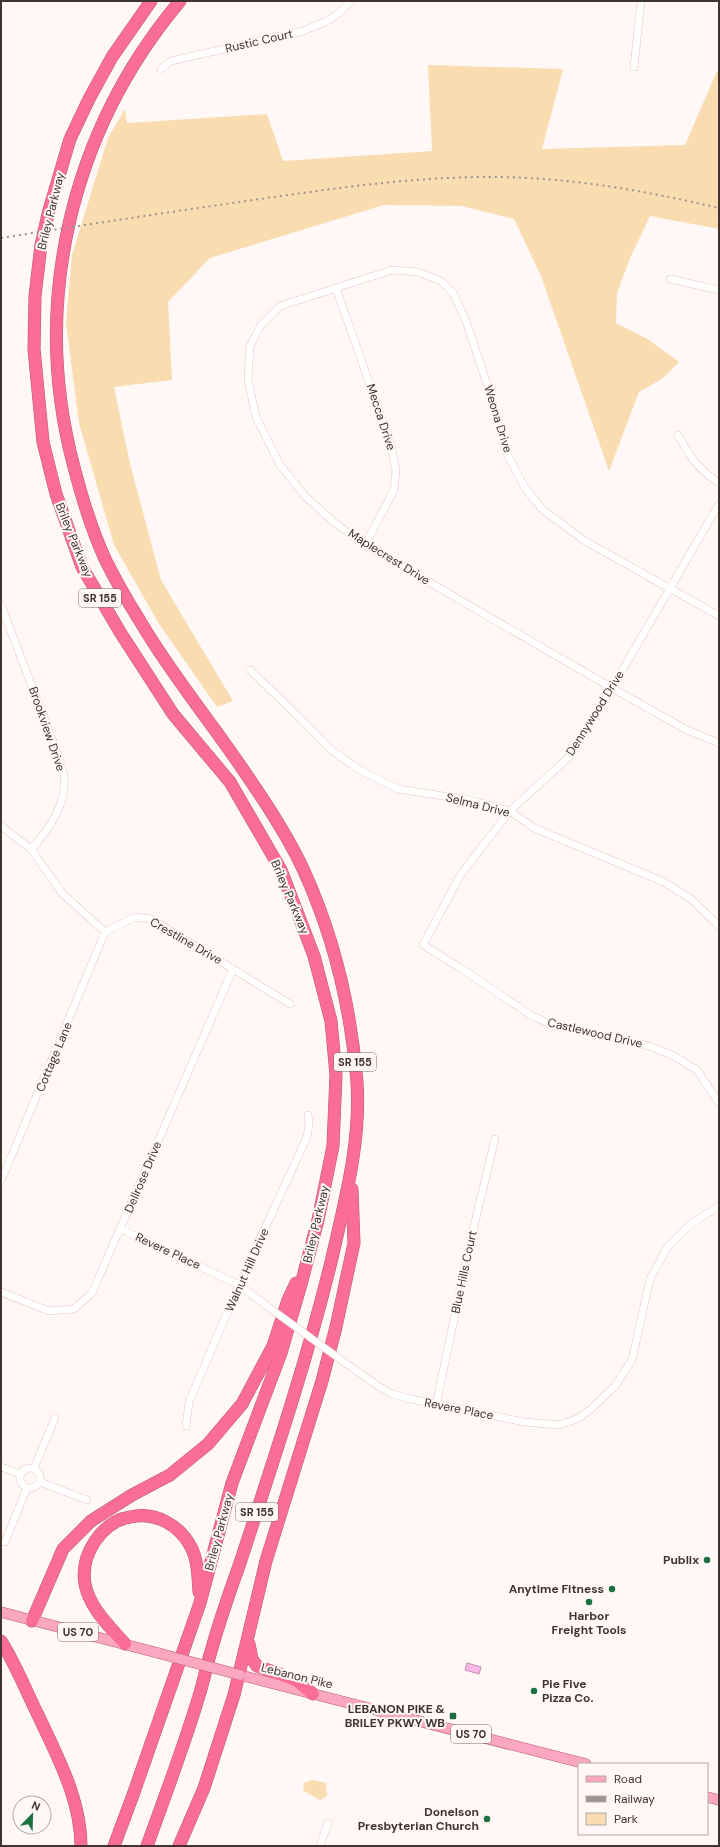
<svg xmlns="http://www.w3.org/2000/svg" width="720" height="1847" viewBox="0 0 720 1847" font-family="'DM Sans',sans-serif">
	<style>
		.green { fill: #f9ddb0 }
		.water { fill: #fcb7e6; stroke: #c48faf }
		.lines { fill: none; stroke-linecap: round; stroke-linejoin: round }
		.minor-casing { stroke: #e8c6c1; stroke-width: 8 }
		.primary-casing { stroke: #b95973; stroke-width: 11 }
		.motorway-casing { stroke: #b95973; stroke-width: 13 }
		.minor { stroke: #fff; stroke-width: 7 }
		.primary { stroke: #fca7c1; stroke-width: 10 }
		.motorway { stroke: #fa6d97; stroke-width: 12 }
		.rail { stroke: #9d9391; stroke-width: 2; stroke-dasharray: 2 4; stroke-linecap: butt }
		.minor-bridge-casing { stroke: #e8c6c1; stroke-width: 8; stroke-linecap: butt }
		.primary-bridge-casing { stroke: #b95973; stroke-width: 11; stroke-linecap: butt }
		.minor-bridge { stroke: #fff; stroke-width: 7 }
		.primary-bridge { stroke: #fca7c1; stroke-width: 10 }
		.poi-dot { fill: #1d7143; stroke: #fff8f6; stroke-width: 1.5 }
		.labels { text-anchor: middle; stroke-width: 4; stroke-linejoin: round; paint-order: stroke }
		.shield { fill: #fff8f6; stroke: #796e6b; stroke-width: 1 }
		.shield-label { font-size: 11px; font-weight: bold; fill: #403330 }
		.street-label { font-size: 12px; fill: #403330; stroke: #fff8f6 }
		.poi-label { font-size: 12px; font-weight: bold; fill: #403330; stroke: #fff8f6; text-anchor: end }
	</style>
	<rect width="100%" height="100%" fill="#fff8f6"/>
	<g class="green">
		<polygon points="428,65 563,69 542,149 685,145 717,71 719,72 719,229 650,216 631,256 617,293 616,323 649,340 679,362 663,378 639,392 609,471 541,276 514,219 462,206 384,205 210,258 168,302 172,380 114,387 130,464 161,580 233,701 217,707 159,624 114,545 79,423 66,323 72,255 108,138 125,109 127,123 267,114 283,161 432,151"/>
		<polygon points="312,1780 326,1783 327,1796 320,1800 304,1791 303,1787 304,1783"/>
	</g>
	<polygon class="water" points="467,1663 481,1667 479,1674 465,1670"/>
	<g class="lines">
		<g class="minor-casing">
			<g id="minor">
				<polyline points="634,67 641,1"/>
				<polyline points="161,69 171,61 303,31 327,21 339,13 351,1"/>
				<polyline points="670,279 719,290"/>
				<polyline points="336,288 391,445 396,471 394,490 365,545"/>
				<path d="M678,435C690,457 699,470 719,483"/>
				<polyline points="719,504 612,688 570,756 510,811 461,874 423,945 459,967 532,1016 554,1025 649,1046 672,1055 697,1070 719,1103"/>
				<path d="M1,605L58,755C60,762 63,769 64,776C67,804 49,830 31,849"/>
				<polyline points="719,616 585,541 543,510 525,488 506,452 486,381 466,321 453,293 441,281 418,272 392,270 280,306 261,325 250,346 248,380 256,417 280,465 305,496 335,523 365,545 612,688 687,730 719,743"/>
				<polyline points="250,670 301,719 331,750 363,772 398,789 469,800 510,811 534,828 664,882 691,899 719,926"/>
				<polyline points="1,826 31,849 62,893 105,932 135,917 151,919 290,1004"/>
				<polyline points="1,1181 105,932"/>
				<polyline points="121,1229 239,1285 271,1309"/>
				<polyline points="1,1292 49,1311 74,1309 92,1293 233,969"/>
				<polyline points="344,1362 381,1388 392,1394 411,1399 524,1422 560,1425 579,1418 591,1409 615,1386 632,1360 650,1279 667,1248 691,1224 719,1206"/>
				<polyline points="436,1405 470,1243 495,1139"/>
				<polyline points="186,1426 189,1402 239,1285 307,1137 309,1124 308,1115"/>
				<polyline points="1,1467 20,1474"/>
				<circle cx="30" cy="1478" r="10"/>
				<polyline points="34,1468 55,1418"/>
				<polyline points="40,1482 87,1500"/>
				<polyline points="5,1542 27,1488"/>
				<polyline points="320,1846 328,1823"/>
			</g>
		</g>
		<g class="primary-casing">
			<g id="primary">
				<polyline points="1,1612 158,1653"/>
				<polyline points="240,1675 586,1764"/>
				<polyline points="707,1797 719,1800"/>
			</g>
		</g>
		<g class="motorway-casing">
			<g id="motorway">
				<polyline points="32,1621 63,1549 91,1521 132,1495 170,1475 208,1444 242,1404 273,1346 288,1300 296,1283"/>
				<path d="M1,1641C16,1665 26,1691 39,1717C58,1758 81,1800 81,1846"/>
				<path d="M125,1644C110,1627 89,1607 85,1584C80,1555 101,1522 130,1517C156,1511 180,1526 191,1547C198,1560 198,1578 199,1592"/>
				<polyline points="249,1644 252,1659 257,1666 296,1680 313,1694"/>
				<polyline points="114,1846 133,1795 200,1603 232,1483 281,1353 300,1288 318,1220 333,1146 336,1075 331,1021 314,956 281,870 230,782 173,714 120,632 82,567 56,494 43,442 34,349 35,296 41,245 49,210 70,139 89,99 112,57 151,1"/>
				<path d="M147,1846C165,1796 184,1746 199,1696C204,1680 207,1664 212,1648C220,1619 230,1591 240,1563C273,1462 307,1361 332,1258C345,1200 361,1142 357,1082C351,1009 334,937 304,871C289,838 268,806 248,777C213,724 172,676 140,621C128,602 116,581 106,561C92,531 82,498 74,467C30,303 71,131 180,1"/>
				<polyline points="179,1846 204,1788 234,1695 266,1561 322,1381 336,1327 354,1243 352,1189"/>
			</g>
		</g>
		<use href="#minor" class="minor"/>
		<use href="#primary" class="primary"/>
		<use href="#motorway" class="motorway"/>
		<path class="rail" d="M1,238C83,225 164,213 246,201C330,189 414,176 499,177C574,178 646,191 719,208"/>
		<g class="minor-bridge-casing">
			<polyline id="minor-bridge" points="271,1309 344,1362"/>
		</g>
		<g class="primary-bridge-casing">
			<polyline id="primary-bridge" points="158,1653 240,1675"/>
		</g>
		<use href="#minor-bridge" class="minor-bridge"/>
		<use href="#primary-bridge" class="primary-bridge"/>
	</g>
	<g class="poi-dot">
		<circle cx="707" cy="1560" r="4"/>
		<circle cx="612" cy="1589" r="4"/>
		<circle cx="589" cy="1602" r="4"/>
		<circle cx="534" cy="1691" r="4"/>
		<rect x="449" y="1712" width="8" height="8" rx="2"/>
		<circle cx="487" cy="1819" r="4"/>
	</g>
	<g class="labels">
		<g class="shield">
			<rect x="79" y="589" width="42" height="18" rx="3"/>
			<rect x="334" y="1053" width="42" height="18" rx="3"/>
			<rect x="236" y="1503" width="42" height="18" rx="3"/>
			<rect x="58" y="1623" width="40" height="18" rx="3"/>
			<rect x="451" y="1725" width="40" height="18" rx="3"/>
		</g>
		<g class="shield-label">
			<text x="100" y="602">SR 155</text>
			<text x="355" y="1066">SR 155</text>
			<text x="257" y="1516">SR 155</text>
			<text x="78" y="1636">US 70</text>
			<text x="471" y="1738">US 70</text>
		</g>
		<g class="street-label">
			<text transform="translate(259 41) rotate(-13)" y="4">Rustic Court</text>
			<text transform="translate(51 211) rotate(-76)" y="4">Briley Parkway</text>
			<text transform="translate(381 417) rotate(72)" y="4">Mecca Drive</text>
			<text transform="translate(498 419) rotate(73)" y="4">Weona Drive</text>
			<text transform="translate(74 540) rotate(68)" y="4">Briley Parkway</text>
			<text transform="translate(389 557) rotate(32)" y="4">Maplecrest Drive</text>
			<text transform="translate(595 713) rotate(-58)" y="4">Dennywood Drive</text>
			<text transform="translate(47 729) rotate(71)" y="4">Brookview Drive</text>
			<text transform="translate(478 805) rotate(14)" y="4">Selma Drive</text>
			<text transform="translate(290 897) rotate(67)" y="4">Briley Parkway</text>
			<text transform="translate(186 941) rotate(30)" y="4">Crestline Drive</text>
			<text transform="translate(595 1033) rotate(13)" y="4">Castlewood Drive</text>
			<text transform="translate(54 1057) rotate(-67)" y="4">Cottage Lane</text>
			<text transform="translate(143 1177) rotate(-67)" y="4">Dellrose Drive</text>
			<text transform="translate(316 1224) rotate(-77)" y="4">Briley Parkway</text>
			<text transform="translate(168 1251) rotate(25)" y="4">Revere Place</text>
			<text transform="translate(247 1270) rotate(-66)" y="4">Walnut Hill Drive</text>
			<text transform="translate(464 1272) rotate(-78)" y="4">Blue Hills Court</text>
			<text transform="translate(459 1409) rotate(11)" y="4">Revere Place</text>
			<text transform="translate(219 1532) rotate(-75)" y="4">Briley Parkway</text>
			<text transform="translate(297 1676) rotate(14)" y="4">Lebanon Pike</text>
		</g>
		<g class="poi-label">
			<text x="699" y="1564">Publix</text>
			<text x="604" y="1593">Anytime Fitness</text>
			<text x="589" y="1620" text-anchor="middle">Harbor<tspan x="589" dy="14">Freight Tools</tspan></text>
			<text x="542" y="1688" text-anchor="start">Pie Five<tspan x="542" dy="14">Pizza Co.</tspan></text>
			<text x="445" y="1713">LEBANON PIKE &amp;<tspan x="445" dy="14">BRILEY PKWY WB</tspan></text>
			<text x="479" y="1816">Donelson<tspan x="479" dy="14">Presbyterian Church</tspan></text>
		</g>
	</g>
	<rect width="720" height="1847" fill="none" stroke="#403330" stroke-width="4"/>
	<rect x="578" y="1763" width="130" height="72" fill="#fff8f6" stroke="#b3a9a7"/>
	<rect x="586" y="1776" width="20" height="6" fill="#fca7c1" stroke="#b3a9a7"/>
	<text x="614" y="1783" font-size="12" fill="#403330">Road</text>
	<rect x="586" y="1796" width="20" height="6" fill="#9d9391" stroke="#b3a9a7"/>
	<text x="614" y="1803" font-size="12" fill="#403330">Railway</text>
	<rect x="586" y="1813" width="20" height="12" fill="#f9ddb0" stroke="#b3a9a7"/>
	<text x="614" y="1823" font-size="12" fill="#403330">Park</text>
	<g transform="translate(32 1815) rotate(23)"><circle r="19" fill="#fff8f6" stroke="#b3a9a7"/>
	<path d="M0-3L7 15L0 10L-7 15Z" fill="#1d7143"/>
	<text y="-6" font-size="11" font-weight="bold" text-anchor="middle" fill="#403330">N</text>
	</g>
</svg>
